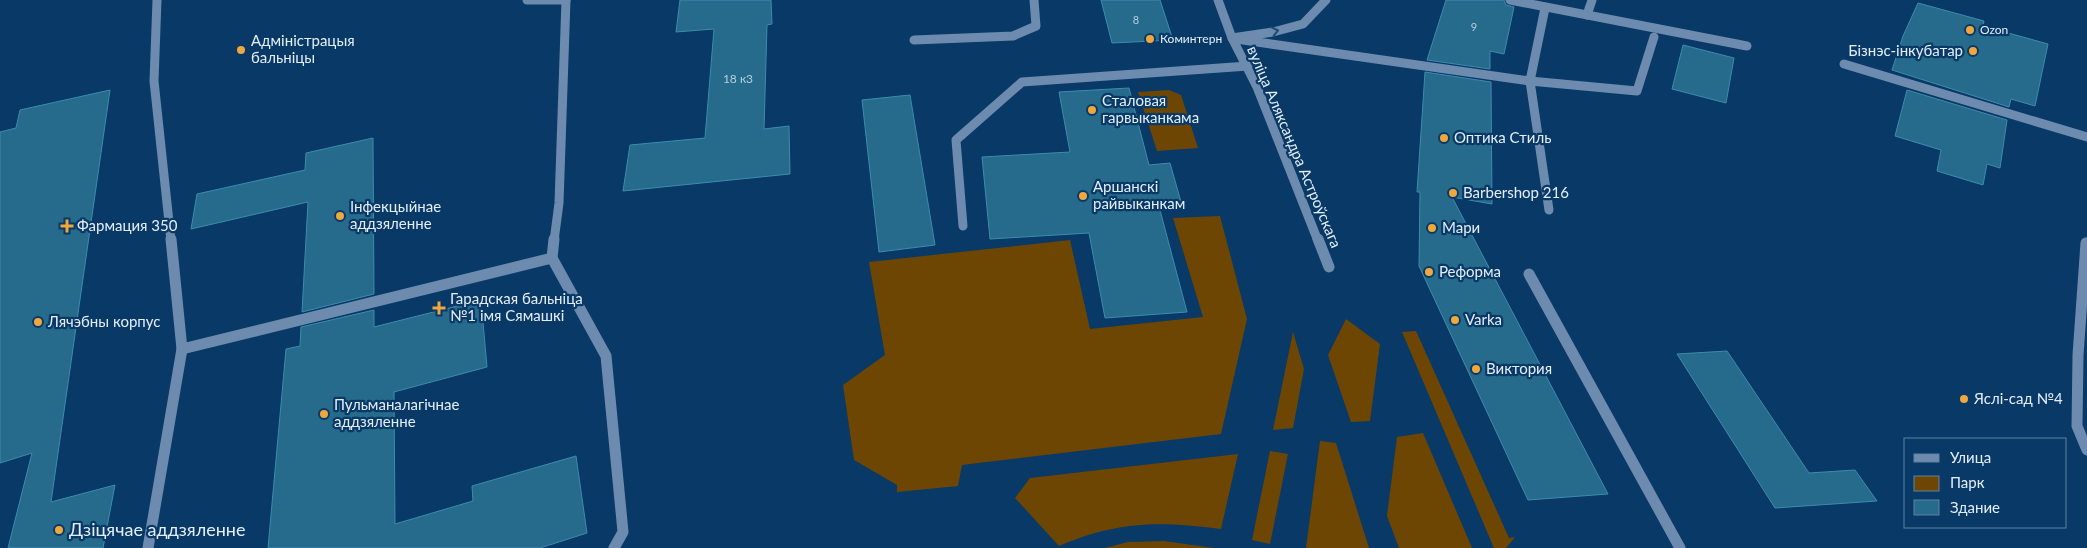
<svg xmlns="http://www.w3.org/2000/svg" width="2087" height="548" viewBox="0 0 2087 548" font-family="Lato,sans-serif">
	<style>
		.green { fill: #6d4603 }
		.building { fill: #266b8b; stroke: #3e8bb0 }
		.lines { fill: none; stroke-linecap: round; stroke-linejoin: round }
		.lane-far1 { stroke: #6d8bae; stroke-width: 9 }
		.lane { stroke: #6d8bae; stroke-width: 11 }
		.street-far1 { stroke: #6d8bae; stroke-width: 9 }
		.street { stroke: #6d8bae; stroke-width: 11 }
		.oneway { stroke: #1d4974 }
		.poi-dot { fill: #efa73e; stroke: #093966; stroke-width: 2 }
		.labels { text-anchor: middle; stroke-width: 4.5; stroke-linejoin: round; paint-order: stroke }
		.far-number-label { font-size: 11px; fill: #b4cdde }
		.far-poi-label { font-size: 12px; fill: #e4eefa; stroke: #093966; text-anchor: start }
		.number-label { font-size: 12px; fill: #b4cdde }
		.poi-label { font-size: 15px; fill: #e4eefa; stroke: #093966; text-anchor: start }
		.street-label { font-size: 15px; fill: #e4eefa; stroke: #093966 }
		.near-poi-label { font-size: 18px; fill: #e4eefa; stroke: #093966; text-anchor: start }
	</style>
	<rect width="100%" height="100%" fill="#093966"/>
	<g class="green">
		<polygon points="1169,90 1181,95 1198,148 1157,151 1138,92"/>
		<polygon points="1220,216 1247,319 1221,434 962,465 958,486 897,492 897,485 854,460 843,385 885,355 869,262 1070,240 1090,329 1203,317 1173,218"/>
		<polygon points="1346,319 1380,344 1370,421 1351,422 1328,355"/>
		<polygon points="1416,331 1509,538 1515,537 1506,548 1494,548 1402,332"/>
		<polygon points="1293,332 1304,369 1293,428 1273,430"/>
		<polygon points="1423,433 1472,548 1399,548 1387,516 1397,437"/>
		<polygon points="1320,441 1336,443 1369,548 1306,548"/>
		<polygon points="1270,451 1288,454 1270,544 1252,540"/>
		<path d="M1238,454L1221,529C1158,521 1118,521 1059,546L1015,498L1030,478Z"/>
		<polygon points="1164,541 1214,548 1105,548 1128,542"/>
	</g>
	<g class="building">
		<polygon points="680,0 771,0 772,24 767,25 764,129 789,126 790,174 623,191 630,145 705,138 714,29 676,32"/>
		<polygon points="1101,0 1160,0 1173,40 1112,43"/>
		<polygon points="1446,0 1504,0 1506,5 1514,7 1504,54 1490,51 1490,69 1427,60"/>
		<polygon points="1918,3 1984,21 1983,26 2048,44 2035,106 2011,99 2009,107 1892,70 1903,36"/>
		<polygon points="1683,45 1734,58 1726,103 1672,89"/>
		<polygon points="1425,72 1491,82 1492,204 1452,197 1608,494 1528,500 1419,266 1420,192 1417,192"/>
		<polygon points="1129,88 1149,165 1170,163 1183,209 1160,210 1187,312 1105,318 1089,233 990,239 982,157 1070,152 1059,92"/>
		<polygon points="110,90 51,502 115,485 103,548 8,548 32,453 0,463 0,132 16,128 20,110"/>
		<polygon points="1907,90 2007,120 2000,168 1987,164 1983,185 1937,171 1941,150 1895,136"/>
		<polygon points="910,95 935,245 879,252 862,100"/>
		<polygon points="373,138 374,294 302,312 308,202 191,229 197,194 305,170 306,153"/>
		<polygon points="481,300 487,367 394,392 395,524 473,501 472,486 576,456 587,533 540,548 268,548 286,349 300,346 301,327 374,310 374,327"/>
		<polygon points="1727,351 1809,473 1855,470 1877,501 1775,508 1677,354"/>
	</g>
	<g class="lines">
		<g class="lane-far1">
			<polyline points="157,0 154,81 171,241"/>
			<polyline points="527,0 566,0"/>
			<polyline points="1510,0 1747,46"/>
			<polyline points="1545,8 1530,81 1549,210"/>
			<polyline points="1587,15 1592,0"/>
			<polyline points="1236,39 1530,81 1637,91 1654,37"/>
			<polyline points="914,40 1013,36 1036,26 1034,0"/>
			<polyline points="1844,64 2087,137"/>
			<polyline points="963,226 956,140 1022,82 1248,66"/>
			<polyline points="554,241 559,203 566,0"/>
		</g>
		<g class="lane">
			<polyline points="2086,243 2078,355 2077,426 2087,450"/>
			<polyline points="552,258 554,239"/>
			<polyline points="1529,274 1680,548"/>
			<polyline points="182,349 552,258 606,356 623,532 614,548"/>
			<polyline points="148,548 182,349 171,239"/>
		</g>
		<g class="street-far1">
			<polyline points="1218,0 1232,38 1273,32 1303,24 1326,0"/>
			<polyline points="1232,38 1257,87 1318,241"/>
		</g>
		<polyline class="street" points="1318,239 1329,267"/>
	</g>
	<defs><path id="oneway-chevron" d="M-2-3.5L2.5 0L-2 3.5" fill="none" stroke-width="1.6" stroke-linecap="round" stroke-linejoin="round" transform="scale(1.25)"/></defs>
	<use class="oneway" href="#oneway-chevron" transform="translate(1275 31) rotate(-13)"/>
	<g class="poi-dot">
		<circle cx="1970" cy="30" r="5"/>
		<circle cx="1150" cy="39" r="5"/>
		<circle cx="241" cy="50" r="5"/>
		<circle cx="1973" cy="51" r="5"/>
		<circle cx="1092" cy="110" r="5"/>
		<circle cx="1444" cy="138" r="5"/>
		<circle cx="1453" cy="193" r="5"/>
		<circle cx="1083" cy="196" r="5"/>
		<circle cx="340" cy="216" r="5"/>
		<path d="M64.5 218.5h5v5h5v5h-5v5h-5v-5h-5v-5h5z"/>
		<circle cx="1432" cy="228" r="5"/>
		<circle cx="1429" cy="272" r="5"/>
		<path d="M436.5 300.5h5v5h5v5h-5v5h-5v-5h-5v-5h5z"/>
		<circle cx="1455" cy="320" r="5"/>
		<circle cx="38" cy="322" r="5"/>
		<circle cx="1476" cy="369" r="5"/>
		<circle cx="1964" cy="399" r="5"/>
		<circle cx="324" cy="414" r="5"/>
		<circle cx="59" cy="530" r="5"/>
	</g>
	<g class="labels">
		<g class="far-number-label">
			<text x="1136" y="24">8</text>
			<text x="1474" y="31">9</text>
		</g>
		<g class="far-poi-label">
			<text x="1980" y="34">Ozon</text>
			<text x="1160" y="43">Коминтерн</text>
		</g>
		<g class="number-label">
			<text x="738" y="83">18 к3</text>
		</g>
		<g class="poi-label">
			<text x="251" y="46">Адміністрацыя<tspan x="251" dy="17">бальніцы</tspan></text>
			<text x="1963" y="56" text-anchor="end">Бізнэс-інкубатар</text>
			<text x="1102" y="106">Сталовая<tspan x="1102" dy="17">гарвыканкама</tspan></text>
			<text x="1454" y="143">Оптика Стиль</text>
			<text x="1093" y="192">Аршанскі<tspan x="1093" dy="17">райвыканкам</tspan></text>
			<text x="1463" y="198">Barbershop 216</text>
			<text x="350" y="212">Інфекцыйнае<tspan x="350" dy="17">аддзяленне</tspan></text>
			<text x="77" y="231">Фармация 350</text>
			<text x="1442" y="233">Мари</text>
			<text x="1439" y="277">Реформа</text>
			<text x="450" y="304">Гарадская бальніца<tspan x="450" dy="17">№1 імя Сямашкі</tspan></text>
			<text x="1465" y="325">Varka</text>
			<text x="48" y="327">Лячэбны корпус</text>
			<text x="1486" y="374">Виктория</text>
			<text x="1974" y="404">Яслі-сад №4</text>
			<text x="334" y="410">Пульманалагічнае<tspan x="334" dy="17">аддзяленне</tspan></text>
		</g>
		<g class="street-label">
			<text transform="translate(1294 147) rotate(67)" y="5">вуліца Аляксандра Астроўскага</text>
		</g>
		<g class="near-poi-label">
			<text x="69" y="536">Дзіцячае аддзяленне</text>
		</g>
	</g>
	<rect x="1904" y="438" width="162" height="90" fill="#093966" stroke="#6181a1"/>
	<rect x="1914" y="454" width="25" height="8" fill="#6d8bae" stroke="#6181a1"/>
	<text x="1950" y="463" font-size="15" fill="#e4eefa">Улица</text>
	<rect x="1914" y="476" width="25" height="15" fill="#6d4603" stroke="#6181a1"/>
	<text x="1950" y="488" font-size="15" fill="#e4eefa">Парк</text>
	<rect x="1914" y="500" width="25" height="15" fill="#266b8b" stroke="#6181a1"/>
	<text x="1950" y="513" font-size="15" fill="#e4eefa">Здание</text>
</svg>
